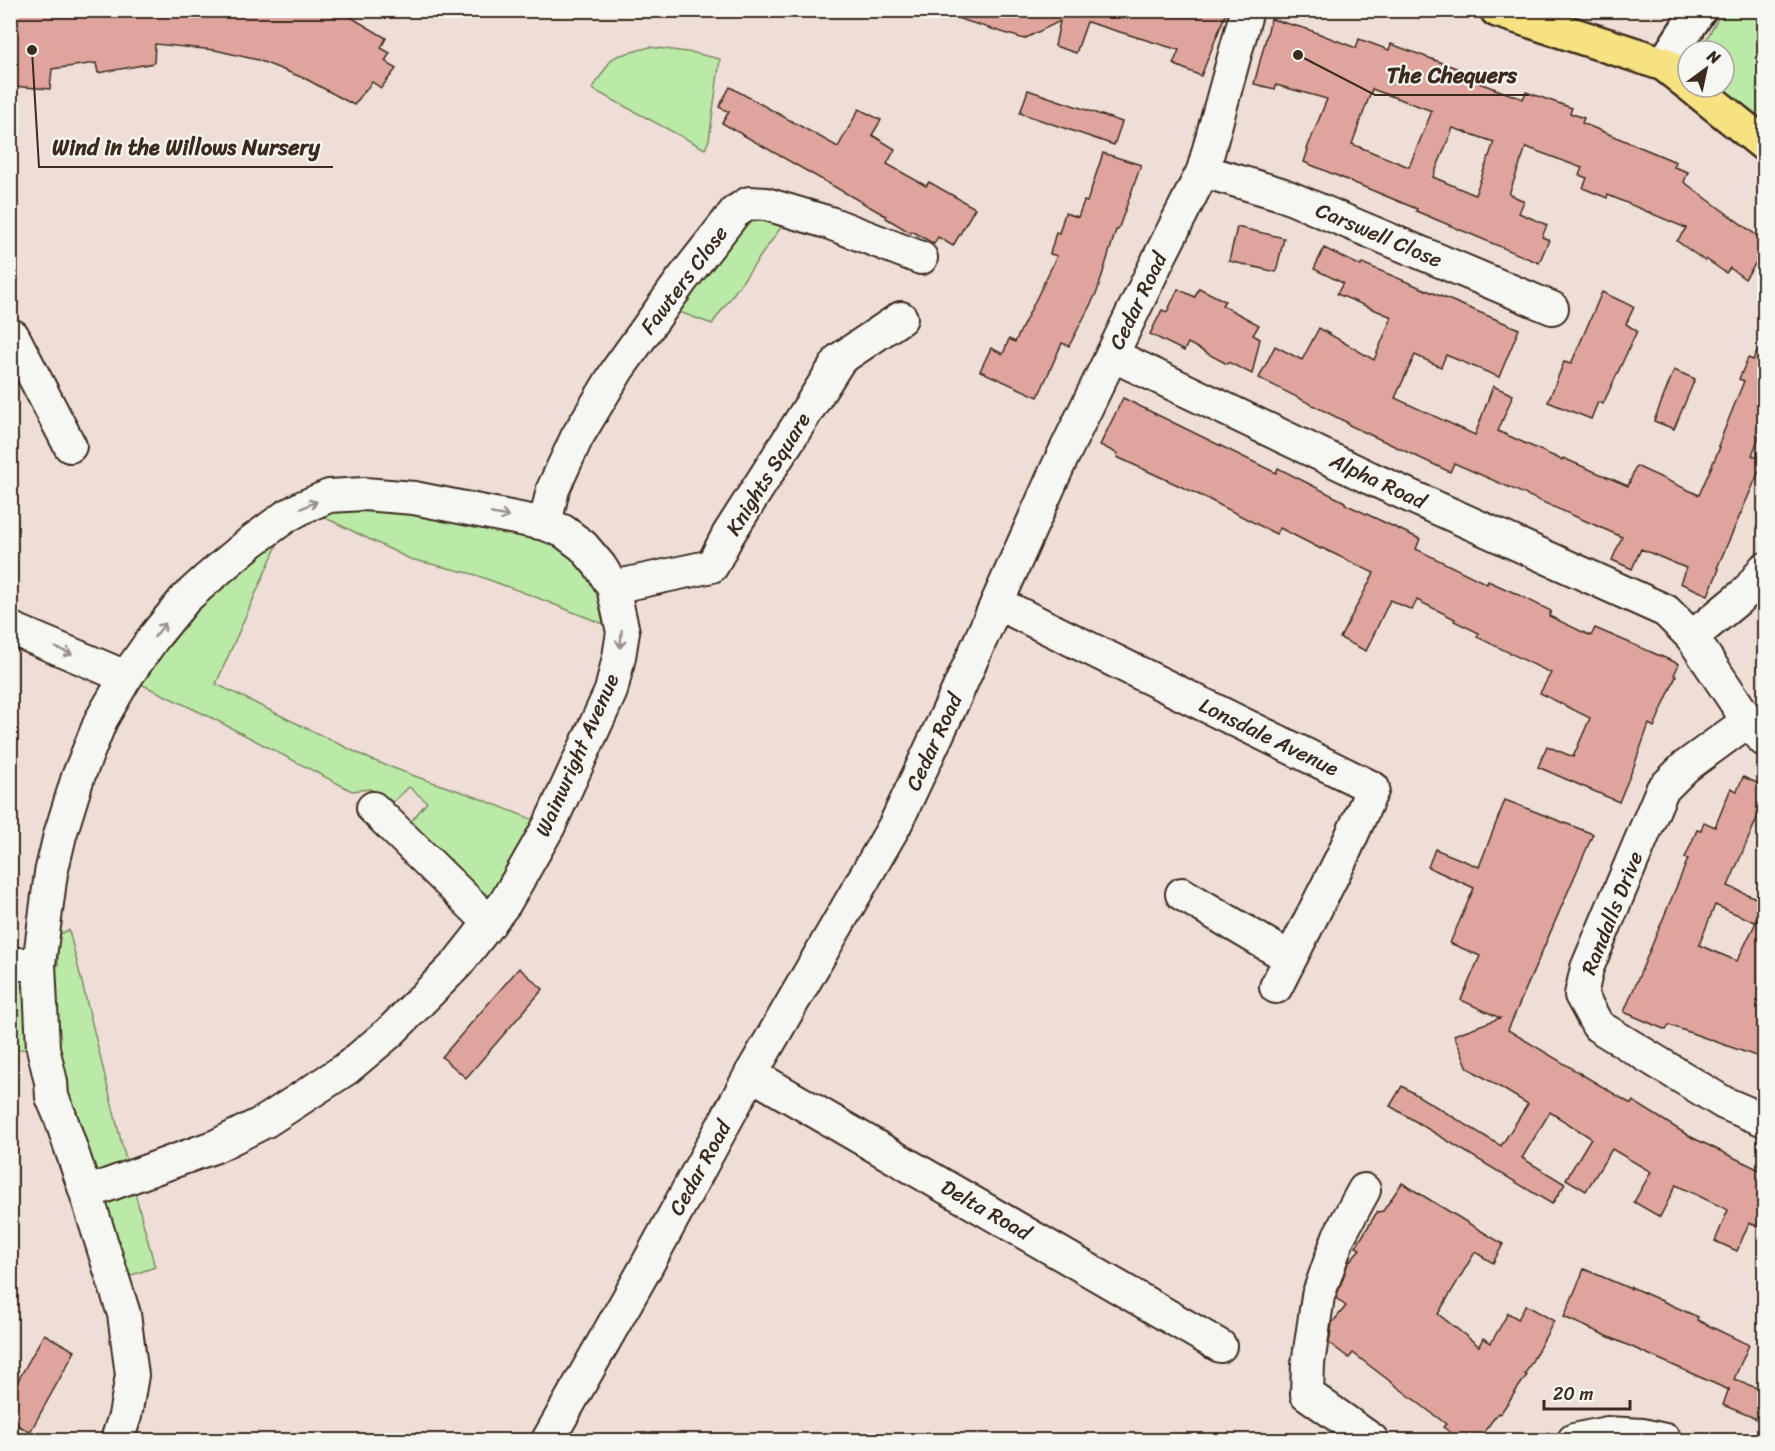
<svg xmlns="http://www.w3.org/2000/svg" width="1775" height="1451" viewBox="0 0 1775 1451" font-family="Sriracha,sans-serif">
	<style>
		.green { fill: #bbeaa8; stroke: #7b8a63; stroke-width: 1.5 }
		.building { fill: #dfa59c; stroke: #3b2a1e; stroke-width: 1.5; fill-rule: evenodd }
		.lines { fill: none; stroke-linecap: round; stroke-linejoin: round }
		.minor-casing { stroke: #3b2a1e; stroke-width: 36 }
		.tertiary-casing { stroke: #3b2a1e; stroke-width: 38 }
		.primary-casing { stroke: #3b2a1e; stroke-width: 38 }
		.minor { stroke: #f6f6f2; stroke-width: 32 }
		.tertiary { stroke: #f6f6f2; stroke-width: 33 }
		.primary { stroke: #f7e281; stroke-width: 33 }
		.oneway { stroke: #989088 }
		.labels { text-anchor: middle; stroke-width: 4.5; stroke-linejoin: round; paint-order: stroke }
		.street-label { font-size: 21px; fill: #3b2a1e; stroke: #f6f6f2 }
		.leader { fill: none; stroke: #3b2a1e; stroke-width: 2 }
		.callout-dot { fill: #3b2a1e; stroke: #f6f6f2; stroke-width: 2 }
		.callout-label { font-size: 22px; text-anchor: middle; font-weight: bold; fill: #3b2a1e; stroke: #f6f6f2; stroke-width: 4.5; stroke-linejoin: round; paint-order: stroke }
	</style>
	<rect width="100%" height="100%" fill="#efded8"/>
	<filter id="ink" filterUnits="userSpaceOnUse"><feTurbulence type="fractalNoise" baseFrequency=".0167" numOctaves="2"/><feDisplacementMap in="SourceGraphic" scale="12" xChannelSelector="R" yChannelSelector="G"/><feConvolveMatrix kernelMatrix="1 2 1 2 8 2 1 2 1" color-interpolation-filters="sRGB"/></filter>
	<g filter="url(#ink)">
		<g class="green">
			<polygon points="1722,11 1764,11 1764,144 1693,87 1724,87 1724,51 1700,51"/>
			<polygon points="650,47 694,53 720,59 709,140 705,149 592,89 611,60 617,56"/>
			<polygon points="735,212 792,212 712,324 663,306"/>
			<polygon points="329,496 563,531 623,632 533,596 473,574 410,559 303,507"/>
			<polygon points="285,517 277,545 216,684 372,760 420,778 471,795 549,826 490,923 400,835 427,802 409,787 393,802 370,789 352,791 210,717 126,677"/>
			<polygon points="69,930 122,1145 155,1267 115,1281 43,1048 11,1050 11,964 58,965 58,935"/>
		</g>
		<g class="building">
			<polygon points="10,10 339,10 386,38 381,48 390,53 385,61 396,69 381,88 372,82 354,105 306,79 258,60 215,50 155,44 154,63 98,73 96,63 52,69 50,89 10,86"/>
			<polygon points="951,10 1227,10 1201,76 1173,64 1179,50 1087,22 1076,53 1055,46 1060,21 1024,39 950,16"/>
			<path d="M1271,19L1307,29L1356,48L1359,39L1389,50L1391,44L1459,69L1457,75L1523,99L1526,92L1572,108L1570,113L1584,118L1582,123L1676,162L1674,167L1688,172L1684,182L1764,241V251L1745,279L1730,268L1726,273L1706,259L1705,261L1677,241L1686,228L1608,195L1607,198L1583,188L1587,178L1579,175L1582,168L1526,147L1509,194L1524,201L1519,213L1547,225L1542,237L1549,240L1539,263L1416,211L1417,209L1304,162L1308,150L1307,149L1327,99L1276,85L1275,89L1254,84ZM1372,89L1432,111L1409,167L1352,144ZM1453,128L1494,142L1475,195L1433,177Z"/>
			<polygon points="730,87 838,147 859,109 881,120 872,135 895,149 887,164 926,186 929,182 975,208 953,246 938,237 934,244 912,231 911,233 886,218 886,216 722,123 729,112 719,107"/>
			<polygon points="1028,90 1122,122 1114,145 1020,113"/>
			<polygon points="1103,153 1141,165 1118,230 1116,230 1097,292 1069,346 1062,343 1038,397 980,371 991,348 1003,354 1009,339 1015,342 1057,256 1050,254 1056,232 1059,233 1065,213 1078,217 1084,201 1087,202"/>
			<polygon points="1237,227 1284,238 1276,272 1229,261"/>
			<polygon points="1324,248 1361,266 1362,263 1519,329 1499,377 1446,355 1441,367 1415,355 1395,398 1475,435 1493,386 1513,395 1498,431 1562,460 1563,458 1628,486 1636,466 1699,495 1720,447 1718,446 1744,381 1739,379 1748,358 1753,360 1764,334 1764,424 1752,455 1764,460 1717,568 1719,569 1708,595 1680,583 1686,568 1641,549 1632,569 1612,560 1622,537 1454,463 1450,472 1347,424 1348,423 1259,378 1275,346 1302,360 1319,328 1374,360 1392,317 1337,294 1343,283 1314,269"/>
			<polygon points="1199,288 1225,301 1222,305 1259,325 1253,335 1260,339 1252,374 1228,362 1227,364 1188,343 1184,351 1150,334 1162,310 1167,312 1178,289 1195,297"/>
			<polygon points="1602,292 1634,307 1626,324 1637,331 1603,404 1598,402 1591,419 1548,402 1564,362 1571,364"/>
			<polygon points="1674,370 1695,379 1674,429 1654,421"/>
			<polygon points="1123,398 1276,473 1278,468 1345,502 1345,504 1420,539 1416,549 1487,584 1488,581 1515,593 1551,611 1549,616 1591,636 1595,628 1679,664 1674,675 1676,676 1654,727 1649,724 1634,766 1619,802 1538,767 1547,746 1573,757 1590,718 1540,693 1551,673 1477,637 1479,633 1454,621 1455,619 1417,600 1412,610 1390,600 1366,651 1340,638 1374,573 1322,548 1321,549 1280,528 1276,534 1206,498 1117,457 1118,454 1100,445"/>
			<polygon points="1743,777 1764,786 1764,802 1728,886 1763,901 1755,922 1715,905 1699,945 1737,961 1764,906 1764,1059 1669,1025 1666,1030 1624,1012 1688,859 1685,858 1697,830 1701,831 1704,822 1715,827 1731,788 1737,791"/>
			<polygon points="1505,800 1593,834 1508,1030 1631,1104 1633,1101 1689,1136 1764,1172 1764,1228 1749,1223 1737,1251 1715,1241 1728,1210 1676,1185 1660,1217 1634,1202 1651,1172 1612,1149 1586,1191 1566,1179 1591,1138 1550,1112 1522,1158 1565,1184 1552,1204 1390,1106 1402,1086 1501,1146 1528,1104 1468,1068 1454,1035 1500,1018 1461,1000 1480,956 1450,943 1474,888 1428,867 1435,849 1479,867"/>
			<polygon points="519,968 543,989 466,1078 442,1057"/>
			<polygon points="1402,1183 1503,1244 1493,1263 1475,1252 1438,1314 1479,1346 1483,1338 1491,1343 1508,1313 1518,1319 1526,1305 1554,1321 1525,1374 1527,1375 1500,1414 1498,1413 1478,1440 1461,1440 1443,1427 1446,1424 1353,1353 1349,1358 1329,1343 1332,1323 1346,1306 1336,1298 1348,1263 1360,1249 1356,1247 1377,1212 1383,1211"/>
			<polygon points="1584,1269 1631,1289 1631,1287 1698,1317 1697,1320 1749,1345 1734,1379 1764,1391 1764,1422 1723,1405 1729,1388 1729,1390 1564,1317"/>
			<polygon points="44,1334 75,1351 30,1432 10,1421 10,1395"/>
		</g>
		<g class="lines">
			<g class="minor-casing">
				<g id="minor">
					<polyline points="1203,171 1281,194 1552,308"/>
					<polyline points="10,337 13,336 70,446"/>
					<polyline points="1112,355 1370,478 1666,611 1692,637 1748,721 1764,740"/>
					<polyline points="545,524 553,489 577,437 618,369 681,281 735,212 749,203 766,204 830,223 921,258"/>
					<polyline points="613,587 712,566 728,535 840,359 901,318"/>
					<polyline points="997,603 1373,788 1342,857 1276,987"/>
					<polyline points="10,628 126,677"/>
					<polyline points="1692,637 1748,591 1764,569"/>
					<polyline points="1748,721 1685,767 1662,790 1587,968 1581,995 1598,1026 1724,1103 1764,1120"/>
					<polyline points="373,808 490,923"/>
					<polyline points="1182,894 1290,958"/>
					<polyline points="10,964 39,964"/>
					<polyline points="751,1074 1220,1346"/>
					<polyline points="1364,1190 1339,1236 1318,1296 1308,1364 1307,1394 1372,1440"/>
					<polyline points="86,1193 216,1146 266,1121 346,1069 390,1032 457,964 505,903 549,826 611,691 619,657 623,632 613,587 600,566 583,546 563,531 545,524 414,498 364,494 329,496 303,507 285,517 251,542 206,580 185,599 154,637 126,677 101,720 78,777 60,835 51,873 39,964 43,1048 51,1082 52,1097 60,1116 86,1193 124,1314 132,1375 125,1416 117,1440"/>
					<polyline points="548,1440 645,1269 751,1074 895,825 955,697 1059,464 1160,256 1203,171 1247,10"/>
					<polyline points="1574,1440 1607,1433 1643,1435 1665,1440"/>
				</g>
			</g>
			<g class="tertiary-casing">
				<polyline id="tertiary" points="1664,64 1699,10"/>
			</g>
			<g class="primary-casing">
				<g id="primary">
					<polyline points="1497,10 1664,64 1688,83"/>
					<polyline points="1693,87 1764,144"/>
				</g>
			</g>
			<use href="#minor" class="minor"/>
			<use href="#tertiary" class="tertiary"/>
			<use href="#primary" class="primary"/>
		</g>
		<defs><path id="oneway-shaft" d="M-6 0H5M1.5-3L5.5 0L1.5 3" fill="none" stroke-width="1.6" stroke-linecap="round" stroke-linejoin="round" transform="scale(1.5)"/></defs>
		<g class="oneway">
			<use href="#oneway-shaft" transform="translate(309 505) rotate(-24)"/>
			<use href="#oneway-shaft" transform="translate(500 515) rotate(11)"/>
			<use href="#oneway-shaft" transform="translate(160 630) rotate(-51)"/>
			<use href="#oneway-shaft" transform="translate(621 639) rotate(94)"/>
			<use href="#oneway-shaft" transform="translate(64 651) rotate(23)"/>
		</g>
	</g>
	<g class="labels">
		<g class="street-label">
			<text transform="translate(1379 235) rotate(23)" y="7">Carswell Close</text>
			<text transform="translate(684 280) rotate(-53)" y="7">Fawters Close</text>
			<text transform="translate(1138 301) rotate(-64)" y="7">Cedar Road</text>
			<text transform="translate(768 474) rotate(-58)" y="7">Knights Square</text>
			<text transform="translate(1378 481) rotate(25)" y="7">Alpha Road</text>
			<text transform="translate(1269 737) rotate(26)" y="7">Lonsdale Avenue</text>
			<text transform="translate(934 742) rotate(-65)" y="7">Cedar Road</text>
			<text transform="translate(577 755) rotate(-66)" y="7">Wainwright Avenue</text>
			<text transform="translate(1612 913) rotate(-68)" y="7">Randalls Drive</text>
			<text transform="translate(700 1168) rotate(-61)" y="7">Cedar Road</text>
			<text transform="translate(986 1210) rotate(30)" y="7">Delta Road</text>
		</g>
	</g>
	<path class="leader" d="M1298 55L1375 95H1529M32 50L39 167H333"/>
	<g class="callout-dot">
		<circle cx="1298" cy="55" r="6"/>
		<circle cx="32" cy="50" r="6"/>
	</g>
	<g class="callout-label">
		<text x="1452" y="83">The Chequers</text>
		<text x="186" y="155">Wind in the Willows Nursery</text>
	</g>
	<rect width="1775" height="1451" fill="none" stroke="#f6f6f2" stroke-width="36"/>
	<rect x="18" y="18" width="1739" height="1415" fill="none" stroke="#3b2a1e" stroke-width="2" filter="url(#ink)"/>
	<g transform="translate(1706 69) rotate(33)"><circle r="28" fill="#f6f6f2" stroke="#aba49d" stroke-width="1.5"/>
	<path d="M0-4.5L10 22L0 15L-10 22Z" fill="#3b2a1e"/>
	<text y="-9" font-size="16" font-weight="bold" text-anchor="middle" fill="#3b2a1e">N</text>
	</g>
	<path d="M1544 1400v9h86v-9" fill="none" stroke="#3b2a1e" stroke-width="3"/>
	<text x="1553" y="1400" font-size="18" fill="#3b2a1e" stroke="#f6f6f2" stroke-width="4.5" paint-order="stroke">20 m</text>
</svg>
